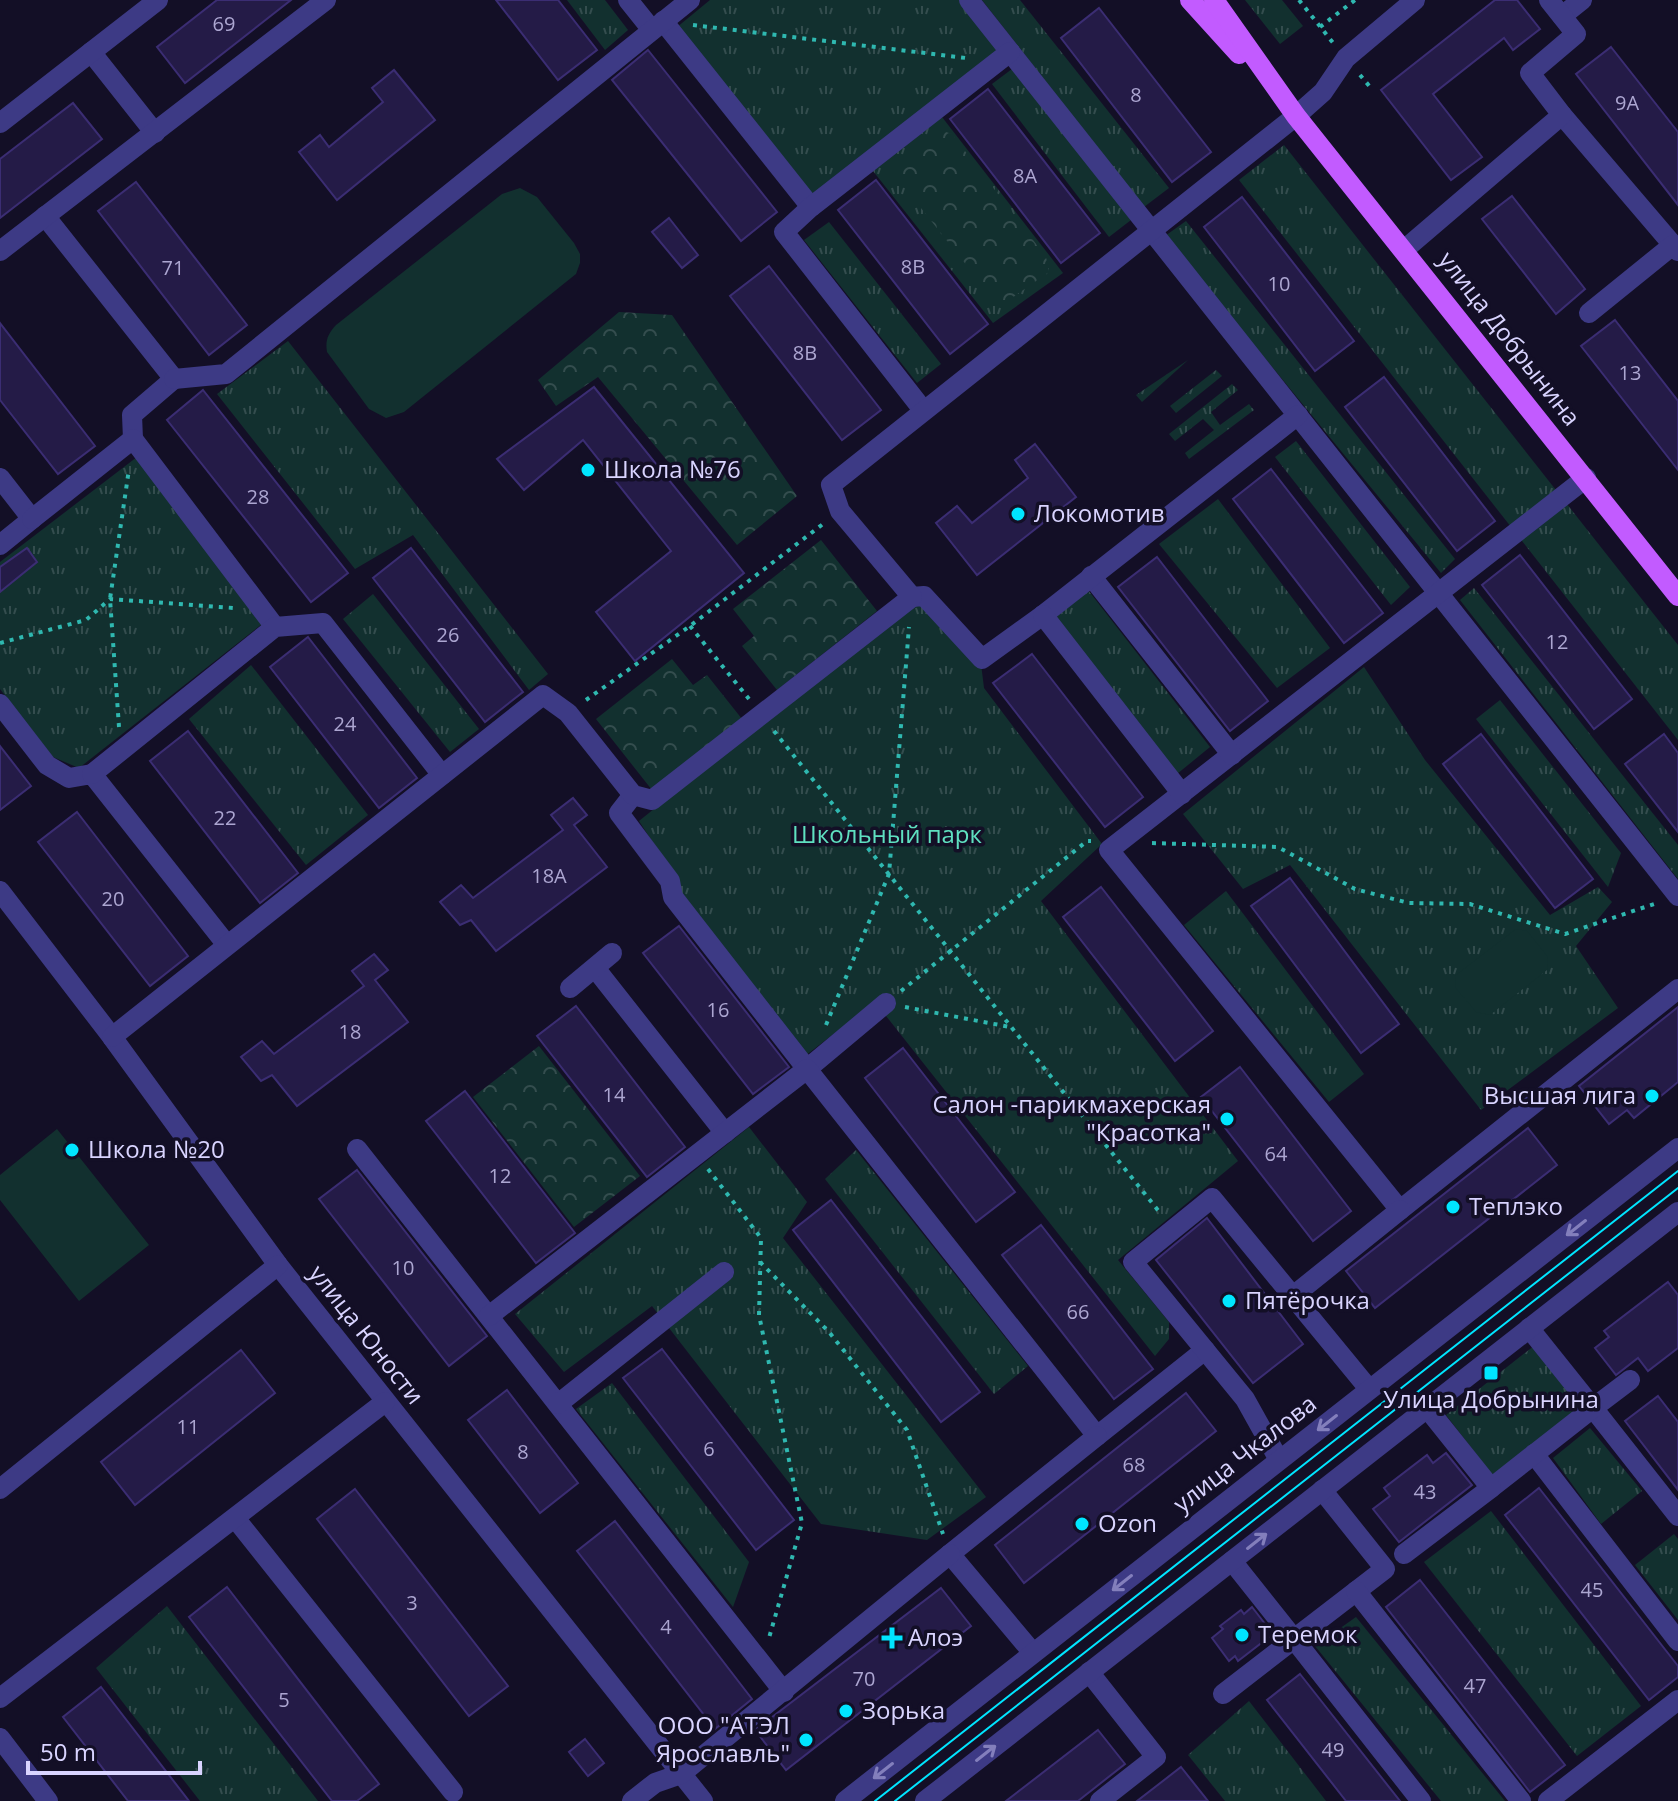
<svg xmlns="http://www.w3.org/2000/svg" width="1678" height="1801" viewBox="0 0 1678 1801" font-family="'Open Sans',sans-serif">
	<style>
		.grass { fill: url(#grass-tufts) }
		.forest { fill: url(#forest-crowns) }
		.garden { fill: #12302f }
		.building { fill: #241b47; stroke: #3b2d73; stroke-width: 2 }
		.lines { fill: none; stroke-linecap: round; stroke-linejoin: round }
		.path { stroke: #2fb8b0; stroke-width: 4; stroke-dasharray: 4 6; stroke-linecap: butt }
		.minor { stroke: #3d3a85; stroke-width: 20 }
		.major { stroke: #c25bff; stroke-width: 20 }
		.tram { stroke: #00e5ff; stroke-width: 2 }
		.oneway { stroke: #837fbc }
		.poi-dot { fill: #00e5ff; stroke: #130f26; stroke-width: 3 }
		.labels { text-anchor: middle; stroke-width: 7; stroke-linejoin: round; paint-order: stroke }
		.number-label { font-size: 20px; fill: #aca6d1 }
		.street-label { font-size: 24px; fill: #d9d4ff; stroke: #130f26 }
		.poi-label { font-size: 24px; fill: #d9d4ff; stroke: #130f26; text-anchor: start }
		.park-label { font-size: 24px; fill: #5fe0c0; stroke: #130f26 }
	</style>
	<defs>
		<pattern id="grass-tufts" width="24" height="20" patternUnits="userSpaceOnUse" patternTransform="scale(2)"><rect width="24" height="20" fill="#12302f"/><path d="M3 7l-1-3M5 7V3M7 7l1-3M15 17l-1-3M17 17v-4M19 17l1-3" fill="none" stroke="#344d4e"/></pattern>
		<pattern id="forest-crowns" width="20" height="18" patternUnits="userSpaceOnUse" patternTransform="scale(2)"><rect width="20" height="18" fill="#12302f"/><path d="M2 6a3 3 0 1 1 6 0M12 15a3 3 0 1 1 6 0" fill="none" stroke="#344d4e"/></pattern>
	</defs>
	<rect width="100%" height="100%" fill="#130f26"/>
	<g class="grass">
		<polygon points="567,0 605,0 628,30 605,50"/>
		<polygon points="710,0 960,0 1000,51 811,196 676,28"/>
		<polygon points="982,0 1020,0 1169,188 1144,207"/>
		<polygon points="1245,0 1282,0 1303,26 1280,44"/>
		<polygon points="1012,69 1131,220 1109,237 992,84"/>
		<polygon points="942,117 1063,273 993,323 873,171"/>
		<polygon points="1284,145 1678,645 1678,740 1239,180"/>
		<polygon points="1186,221 1455,559 1441,573 1165,236"/>
		<polygon points="829,222 941,364 917,383 804,240"/>
		<polygon points="288,341 548,674 529,690 413,535 355,569 217,394"/>
		<polygon points="1188,360 1142,402 1136,395"/>
		<polygon points="1216,370 1222,376 1176,413 1170,406"/>
		<polygon points="1232,384 1238,390 1211,412 1220,425 1249,404 1254,410 1189,459 1185,453 1214,430 1203,419 1175,441 1169,434"/>
		<polygon points="1296,441 1410,587 1391,605 1275,457"/>
		<polygon points="137,457 262,624 79,768 53,757 0,689 0,562"/>
		<polygon points="1218,499 1330,648 1277,688 1159,544"/>
		<polygon points="1474,588 1678,845 1678,879 1460,600"/>
		<polygon points="1088,590 1210,747 1177,774 1056,617"/>
		<polygon points="373,594 479,729 450,752 343,619"/>
		<polygon points="923,599 981,664 984,688 1102,844 1041,901 1238,1161 1118,1260 1169,1322 1169,1339 1155,1356 875,1002 805,1056 680,894 676,878 639,821 907,606"/>
		<polygon points="251,665 368,815 306,865 189,719"/>
		<polygon points="1364,667 1425,760 1550,915 1598,887 1612,902 1576,946 1618,1008 1481,1110 1290,865 1243,889 1183,814"/>
		<polygon points="1500,700 1621,853 1608,887 1476,719"/>
		<polygon points="1226,891 1364,1074 1329,1102 1184,925"/>
		<polygon points="749,1127 807,1202 783,1238 986,1497 927,1540 821,1524 652,1306 564,1372 515,1314"/>
		<polygon points="856,1150 1028,1366 994,1394 825,1179"/>
		<polygon points="1535,1345 1585,1407 1494,1477 1446,1415"/>
		<polygon points="612,1383 749,1562 733,1607 576,1409"/>
		<polygon points="1590,1428 1642,1491 1601,1524 1553,1458"/>
		<polygon points="1491,1511 1641,1706 1577,1756 1424,1562"/>
		<polygon points="1674,1534 1678,1539 1678,1620 1635,1565"/>
		<polygon points="167,1606 318,1801 200,1801 96,1668"/>
		<polygon points="1356,1617 1505,1801 1441,1801 1315,1646"/>
		<polygon points="1249,1701 1326,1801 1225,1801 1188,1755"/>
	</g>
	<g class="forest">
		<polygon points="940,130 952,134 1046,257 1049,272 1006,302 995,301 897,178 898,164"/>
		<polygon points="619,312 672,315 797,496 737,545 598,377 556,406 538,380"/>
		<polygon points="821,540 877,611 777,690 742,646 754,636 733,609"/>
		<polygon points="672,659 693,685 707,675 742,719 652,790 596,719"/>
		<polygon points="539,1046 640,1176 574,1227 473,1097"/>
	</g>
	<g class="garden">
		<path d="M520,188L537,197L574,243L580,254V263L576,274L404,412L386,418L369,409L327,352C325,340 328,334 336,325L502,194Z"/>
		<polygon points="1516,929 1527,931 1548,957 1547,970 1490,1015 1476,1012 1455,987 1456,975"/>
		<polygon points="57,1129 149,1245 79,1301 0,1200 0,1175"/>
	</g>
	<g class="building">
		<polygon points="217,0 291,0 185,83 157,47"/>
		<polygon points="496,0 558,0 597,50 558,80"/>
		<polygon points="1495,0 1517,0 1540,29 1513,50 1504,38 1433,94 1482,157 1451,180 1381,90"/>
		<polygon points="1099,8 1211,152 1172,182 1061,38"/>
		<polygon points="1611,47 1678,132 1678,205 1576,74"/>
		<polygon points="648,50 777,212 741,241 612,80"/>
		<polygon points="394,70 435,120 337,200 299,152 320,135 329,147 383,102 372,88"/>
		<polygon points="988,89 1100,233 1061,263 950,119"/>
		<polygon points="73,103 102,139 0,218 0,159"/>
		<polygon points="876,180 988,324 950,354 838,210"/>
		<polygon points="136,182 247,325 209,355 98,211"/>
		<polygon points="1512,196 1585,289 1556,314 1482,219"/>
		<polygon points="1242,197 1354,341 1315,371 1204,227"/>
		<polygon points="669,218 698,255 682,268 652,232"/>
		<polygon points="769,266 881,410 842,440 730,296"/>
		<polygon points="1615,320 1678,401 1678,470 1581,346"/>
		<polygon points="0,323 95,446 58,474 0,400"/>
		<polygon points="1384,377 1495,521 1457,551 1345,407"/>
		<polygon points="594,387 744,573 635,661 596,612 671,551 583,440 524,490 497,459"/>
		<polygon points="203,390 348,573 311,602 167,420"/>
		<polygon points="1035,444 1076,497 977,575 936,523 957,506 972,523 1028,478 1015,460"/>
		<polygon points="1271,469 1383,613 1344,643 1233,499"/>
		<polygon points="27,548 37,562 0,592 0,567"/>
		<polygon points="411,548 523,692 485,722 373,578"/>
		<polygon points="1520,555 1632,699 1594,729 1482,585"/>
		<polygon points="1157,557 1268,701 1230,731 1118,587"/>
		<polygon points="308,637 417,778 379,808 270,667"/>
		<polygon points="1032,654 1143,797 1105,827 993,683"/>
		<polygon points="188,731 298,873 260,903 150,761"/>
		<polygon points="1481,734 1593,879 1555,908 1443,764"/>
		<polygon points="1664,734 1678,753 1678,832 1625,764"/>
		<polygon points="0,746 31,786 0,810"/>
		<polygon points="573,798 587,815 574,825 607,867 496,951 471,920 460,925 440,902 461,885 473,898 563,830 551,815"/>
		<polygon points="77,812 188,956 150,986 38,842"/>
		<polygon points="1290,878 1399,1024 1361,1053 1251,906"/>
		<polygon points="1101,887 1213,1031 1175,1061 1063,917"/>
		<polygon points="679,926 789,1067 753,1094 643,953"/>
		<polygon points="374,954 388,970 375,980 408,1022 297,1106 272,1075 261,1081 241,1057 262,1041 274,1054 364,986 352,971"/>
		<polygon points="576,1006 685,1147 647,1177 537,1036"/>
		<polygon points="1678,1007 1678,1082 1634,1118 1627,1110 1609,1124 1579,1086"/>
		<polygon points="903,1048 1015,1192 976,1222 865,1078"/>
		<polygon points="1240,1067 1351,1211 1313,1241 1201,1097"/>
		<polygon points="465,1091 575,1233 536,1263 426,1121"/>
		<polygon points="1528,1128 1557,1165 1375,1308 1346,1271"/>
		<polygon points="357,1170 487,1336 449,1366 319,1199"/>
		<polygon points="831,1200 980,1392 941,1422 793,1230"/>
		<polygon points="1207,1218 1303,1344 1253,1383 1156,1260"/>
		<polygon points="1041,1225 1153,1369 1114,1399 1002,1255"/>
		<polygon points="1668,1282 1678,1295 1678,1348 1648,1371 1638,1358 1616,1375 1595,1348 1609,1337 1604,1331"/>
		<polygon points="662,1349 794,1520 756,1550 623,1378"/>
		<polygon points="241,1350 275,1393 135,1505 101,1462"/>
		<polygon points="507,1390 578,1483 540,1513 468,1420"/>
		<polygon points="1186,1393 1216,1431 1024,1583 995,1545"/>
		<polygon points="1658,1396 1678,1422 1678,1490 1625,1421"/>
		<polygon points="1446,1453 1472,1485 1399,1542 1373,1509 1390,1496 1384,1488 1427,1455 1433,1463"/>
		<polygon points="1539,1488 1678,1666 1678,1677 1649,1700 1505,1515"/>
		<polygon points="355,1489 508,1686 469,1716 317,1519"/>
		<polygon points="615,1521 752,1699 715,1729 577,1551"/>
		<polygon points="1420,1580 1565,1765 1530,1792 1386,1607"/>
		<polygon points="227,1587 379,1784 357,1801 332,1801 189,1617"/>
		<polygon points="941,1588 971,1626 786,1770 755,1730"/>
		<polygon points="1252,1607 1269,1629 1265,1632 1269,1637 1238,1661 1235,1656 1229,1661 1212,1638 1223,1629 1220,1626 1241,1610 1244,1614"/>
		<polygon points="1300,1674 1400,1801 1346,1801 1267,1700"/>
		<polygon points="101,1687 189,1801 128,1801 63,1717"/>
		<polygon points="1098,1730 1125,1764 1078,1801 1006,1801"/>
		<polygon points="585,1739 604,1763 588,1776 569,1752"/>
		<polygon points="1181,1767 1208,1801 1137,1801"/>
	</g>
	<g class="lines">
		<g class="path">
			<polyline points="1299,0 1334,44"/>
			<polyline points="693,25 966,58"/>
			<polyline points="1320,27 1355,0"/>
			<polyline points="1360,75 1371,88"/>
			<polyline points="690,626 749,699"/>
			<polyline points="0,643 86,620 110,599 234,608"/>
			<polyline points="586,700 690,626 823,524"/>
			<polyline points="119,727 110,599 129,469"/>
			<polyline points="774,731 1161,1214"/>
			<polyline points="1152,843 1278,847 1355,889 1409,903 1470,904 1565,934 1657,903"/>
			<polyline points="901,991 1087,841 1091,841"/>
			<polyline points="905,1007 1010,1027"/>
			<polyline points="826,1025 889,874 909,627"/>
			<polyline points="708,1169 761,1238 759,1315 802,1523 769,1638"/>
			<polyline points="760,1262 829,1332 907,1430 943,1534"/>
		</g>
		<g class="minor">
			<polyline points="628,0 652,30"/>
			<path d="M969,0C1204,300 1444,596 1678,896"/>
			<polyline points="1562,16 1582,0"/>
			<polyline points="663,21 811,207"/>
			<polyline points="91,52 155,133"/>
			<polyline points="1562,115 1673,245"/>
			<polyline points="0,123 158,0"/>
			<polyline points="45,216 174,379 132,415 133,439"/>
			<polyline points="1405,249 1562,115 1530,73 1576,34 1549,0"/>
			<polyline points="0,251 326,0"/>
			<polyline points="1589,313 1673,245 1678,251"/>
			<polyline points="174,379 226,374 690,0"/>
			<polyline points="923,410 784,232 811,207 1010,52"/>
			<polyline points="0,478 32,519 0,545"/>
			<polyline points="1586,478 1109,850 1400,1210 1678,989"/>
			<polyline points="32,519 133,439 275,627"/>
			<polyline points="1091,576 1232,755"/>
			<polyline points="912,597 924,596 982,659 1043,615 1298,415"/>
			<polyline points="1043,615 1182,794"/>
			<polyline points="0,704 47,765 69,778 92,774 227,945"/>
			<polyline points="92,774 275,627 323,623 442,775"/>
			<polyline points="633,795 619,813 670,881 673,897 807,1069 886,1003"/>
			<polyline points="0,891 112,1037 278,1265 703,1801"/>
			<polyline points="595,968 725,1133"/>
			<polyline points="570,988 612,953"/>
			<polyline points="112,1037 543,695 568,713 633,795 652,800 912,597 840,511 831,485 1296,116 1323,92 1346,58 1415,0"/>
			<polyline points="357,1149 784,1692"/>
			<polyline points="1293,1296 1400,1210"/>
			<polyline points="489,1316 807,1069 1097,1436 1205,1350"/>
			<polyline points="1630,1380 1593,1408 1678,1516"/>
			<polyline points="558,1404 724,1272"/>
			<polyline points="1534,1454 1678,1641"/>
			<polyline points="1279,1460 1245,1399 1133,1262 1212,1198 1369,1389"/>
			<polyline points="1491,1488 1593,1408 1529,1328"/>
			<polyline points="0,1489 278,1265"/>
			<polyline points="235,1518 453,1792"/>
			<polyline points="1404,1554 1491,1488 1427,1408"/>
			<polyline points="1232,1561 1294,1639 1385,1569 1322,1490"/>
			<polyline points="1356,1591 1521,1801"/>
			<polyline points="1033,1653 950,1554 1097,1436"/>
			<polyline points="1089,1672 1156,1757 1100,1801"/>
			<polyline points="1223,1694 1294,1639 1421,1801"/>
			<polyline points="0,1698 385,1402"/>
			<polyline points="0,1738 48,1801"/>
			<polyline points="632,1801 655,1783 681,1774 950,1554"/>
			<polyline points="845,1801 1678,1148"/>
			<polyline points="925,1801 1678,1212"/>
			<polyline points="1548,1801 1678,1700"/>
		</g>
		<g class="major">
			<polyline points="1190,0 1239,54"/>
			<polyline points="1214,0 1296,116 1678,596"/>
		</g>
		<g class="tram">
			<polyline points="875,1801 1678,1171"/>
			<polyline points="895,1801 1678,1188"/>
		</g>
	</g>
	<defs><path id="oneway-shaft" d="M-6 0H5M1.5-3L5.5 0L1.5 3" fill="none" stroke-width="1.6" stroke-linecap="round" stroke-linejoin="round" transform="scale(2)"/></defs>
	<g class="oneway">
		<use href="#oneway-shaft" transform="translate(1576 1228) rotate(142)"/>
		<use href="#oneway-shaft" transform="translate(1327 1423) rotate(142)"/>
		<use href="#oneway-shaft" transform="translate(1257 1541) rotate(-38)"/>
		<use href="#oneway-shaft" transform="translate(1122 1583) rotate(142)"/>
		<use href="#oneway-shaft" transform="translate(986 1753) rotate(-38)"/>
		<use href="#oneway-shaft" transform="translate(883 1771) rotate(142)"/>
	</g>
	<g class="poi-dot">
		<circle cx="588" cy="470" r="8"/>
		<circle cx="1018" cy="514" r="8"/>
		<circle cx="1652" cy="1096" r="8"/>
		<circle cx="1227" cy="1119" r="8"/>
		<circle cx="72" cy="1150" r="8"/>
		<circle cx="1453" cy="1207" r="8"/>
		<circle cx="1229" cy="1301" r="8"/>
		<rect x="1483" y="1365" width="16" height="16" rx="4"/>
		<circle cx="1082" cy="1524" r="8"/>
		<circle cx="1242" cy="1635" r="8"/>
		<path d="M888 1626h8v8h8v8h-8v8h-8v-8h-8v-8h8z"/>
		<circle cx="846" cy="1711" r="8"/>
		<circle cx="806" cy="1740" r="8"/>
	</g>
	<g class="labels">
		<g class="number-label">
			<text x="224" y="31">69</text>
			<text x="1136" y="102">8</text>
			<text x="1627" y="110">9А</text>
			<text x="1025" y="183">8А</text>
			<text x="913" y="274">8В</text>
			<text x="173" y="275">71</text>
			<text x="1279" y="291">10</text>
			<text x="805" y="360">8В</text>
			<text x="1630" y="380">13</text>
			<text x="258" y="504">28</text>
			<text x="448" y="642">26</text>
			<text x="1557" y="649">12</text>
			<text x="345" y="731">24</text>
			<text x="225" y="825">22</text>
			<text x="549" y="883">18А</text>
			<text x="113" y="906">20</text>
			<text x="718" y="1017">16</text>
			<text x="350" y="1039">18</text>
			<text x="614" y="1102">14</text>
			<text x="1276" y="1161">64</text>
			<text x="500" y="1183">12</text>
			<text x="403" y="1275">10</text>
			<text x="1078" y="1319">66</text>
			<text x="188" y="1434">11</text>
			<text x="709" y="1456">6</text>
			<text x="523" y="1459">8</text>
			<text x="1134" y="1472">68</text>
			<text x="1425" y="1499">43</text>
			<text x="1592" y="1597">45</text>
			<text x="412" y="1610">3</text>
			<text x="666" y="1634">4</text>
			<text x="864" y="1686">70</text>
			<text x="1475" y="1693">47</text>
			<text x="284" y="1707">5</text>
			<text x="1333" y="1757">49</text>
		</g>
		<g class="street-label">
			<text transform="translate(1509 339) rotate(52)" y="8">улица Добрынина</text>
			<text transform="translate(366 1335) rotate(52)" y="8">улица Юности</text>
			<text transform="translate(1245 1454) rotate(-38)" y="8">улица Чкалова</text>
		</g>
		<g class="poi-label">
			<text x="604" y="478">Школа №76</text>
			<text x="1034" y="522">Локомотив</text>
			<text x="1636" y="1104" text-anchor="end">Высшая лига</text>
			<text x="1211" y="1113" text-anchor="end">Салон -парикмахерская<tspan x="1211" dy="28">"Красотка"</tspan></text>
			<text x="88" y="1158">Школа №20</text>
			<text x="1469" y="1215">Теплэко</text>
			<text x="1245" y="1309">Пятёрочка</text>
			<text x="1491" y="1408" text-anchor="middle">Улица Добрынина</text>
			<text x="1098" y="1532">Ozon</text>
			<text x="1258" y="1643">Теремок</text>
			<text x="908" y="1646">Алоэ</text>
			<text x="862" y="1719">Зорька</text>
			<text x="790" y="1734" text-anchor="end">ООО "АТЭЛ<tspan x="790" dy="28">Ярославль"</tspan></text>
		</g>
		<g class="park-label">
			<text x="887" y="843">Школьный парк</text>
		</g>
	</g>
	<path d="M28 1761v12h172v-12" fill="none" stroke="#d9d4ff" stroke-width="4"/>
	<text x="40" y="1761" font-size="24" fill="#d9d4ff" stroke="#130f26" stroke-width="6" paint-order="stroke">50 m</text>
</svg>
